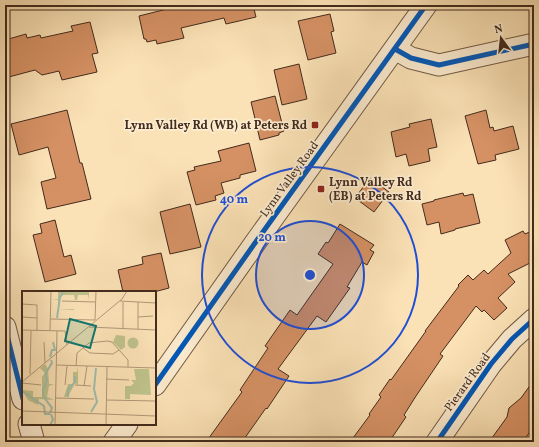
<svg xmlns="http://www.w3.org/2000/svg" width="539" height="447" viewBox="0 0 539 447" font-family="Vollkorn,serif">
	<style>
		.building { fill: #d59164; stroke: #432b1d }
		.lines { fill: none; stroke-linecap: round; stroke-linejoin: round }
		.minor-casing { stroke: #715943; stroke-width: 23 }
		.minor { stroke: #fcecd0; stroke-width: 21 }
		.cycleway-casing { stroke: #fcecd0; stroke-width: 8 }
		.cycleway { stroke: #0057b8; stroke-width: 5 }
		.ring { fill: none; stroke: #1d4ed8; stroke-width: 2 }
		.poi-dot { fill: #8f2418; stroke: #fcecd0; stroke-width: 1.5 }
		.labels { text-anchor: middle; stroke-width: 3.5; stroke-linejoin: round; paint-order: stroke }
		.poi-label { font-size: 12px; font-weight: bold; fill: #432b1d; stroke: #fcecd0; text-anchor: end }
		.street-label { font-size: 12px; fill: #432b1d; stroke: #fcecd0 }
		.inset-river { fill: none; stroke: #9fbead; stroke-width: 2 }
		.inset-road { fill: none; stroke: #b19979; stroke-width: 1 }
		.view { fill: #0f766e; fill-opacity: 0.15; stroke: #0f766e; stroke-width: 2 }
		.inset-edge { fill: none; stroke: #432b1d; stroke-width: 2 }
		.centre { fill: #1d4ed8; stroke: #fcecd0; stroke-width: 2 }
		.ring-label { font-size: 12px; text-anchor: middle; font-weight: bold; fill: #1d4ed8; stroke: #fcecd0; stroke-width: 3.5; stroke-linejoin: round; paint-order: stroke }
	</style>
	<rect width="100%" height="100%" fill="#fbe2b6"/>
	<filter id="stains"><feTurbulence type="fractalNoise" baseFrequency=".005" numOctaves="4"/><feColorMatrix values="0 0 0 0 .2 0 0 0 0 .09 0 0 0 0 .02 0 0 0 .5 -.17"/></filter>
	<radialGradient id="worn" r=".72"><stop offset=".6" stop-color="#630" stop-opacity="0"/><stop offset="1" stop-color="#630" stop-opacity=".3"/></radialGradient>
	<g class="building">
		<polygon points="183,5 253,5 256,17 226,24 224,18 181,28 184,38 157,44 156,40 147,42 146,39 144,39 139,16"/>
		<polygon points="330,14 334,31 331,32 336,53 308,60 298,21"/>
		<polygon points="90,22 98,53 92,54 97,72 62,80 59,71 42,75 35,70 5,78 5,40 26,34 27,38 40,35 41,38 73,31 71,26"/>
		<polygon points="299,64 307,99 282,105 274,70"/>
		<polygon points="275,96 284,131 279,133 279,135 260,140 251,102"/>
		<polygon points="67,110 80,163 82,163 91,199 47,209 41,182 56,178 48,147 19,155 11,124"/>
		<polygon points="486,110 490,128 493,127 494,131 513,126 519,149 495,155 496,160 478,164 465,116"/>
		<polygon points="431,119 437,147 428,149 430,161 409,166 406,154 396,157 391,132 410,127 409,124"/>
		<polygon points="249,143 256,171 240,175 240,178 221,183 224,193 215,196 216,200 196,205 187,172 195,170 194,167 221,161 218,151"/>
		<polygon points="370,178 389,192 374,212 355,198"/>
		<polygon points="463,193 464,196 473,194 480,223 455,229 455,230 441,234 439,222 427,225 422,204 434,201 434,200"/>
		<polygon points="190,204 201,247 170,254 160,212"/>
		<polygon points="55,220 64,257 71,255 76,274 45,282 33,235 42,233 40,224"/>
		<polygon points="340,224 374,245 370,250 374,252 367,265 362,262 347,287 350,288 326,322 317,316 278,369 289,376 267,409 266,408 242,442 206,442 242,392 240,390 268,348 265,346 290,310 297,315 333,264 318,254 326,242 328,243"/>
		<polygon points="534,230 534,261 508,274 515,282 498,298 507,308 494,320 484,310 482,312 476,306 440,354 443,356 416,396 404,415 406,417 389,442 350,442 370,415 369,414 381,397 379,395 390,379 391,380 426,331 425,331 459,286 458,285 468,275 473,280 484,270 488,274 511,253 505,240 523,231 525,234"/>
		<polygon points="161,253 169,288 154,292 123,292 118,270 143,264 142,257"/>
		<polygon points="534,380 534,436 529,433 523,442 489,442 507,417 509,408 521,398"/>
	</g>
	<g class="lines">
		<g class="minor-casing">
			<g id="minor">
				<polyline points="395,49 411,58 439,65 534,44"/>
				<polyline points="5,327 23,399"/>
				<polyline points="155,385 255,243 426,5"/>
				<polyline points="29,424 34,442"/>
				<polyline points="114,442 127,424"/>
				<polyline points="437,442 491,364 512,339 534,319"/>
			</g>
		</g>
		<use href="#minor" class="minor"/>
		<g class="cycleway-casing">
			<g id="cycleway">
				<polyline points="395,49 411,58 439,65 534,44"/>
				<polyline points="5,327 23,399"/>
				<polyline points="155,385 255,243 426,5"/>
				<polyline points="437,442 491,364 512,339 534,319"/>
			</g>
		</g>
		<use href="#cycleway" class="cycleway"/>
	</g>
	<circle cx="310" cy="275" r="54" fill="#1d4ed8" fill-opacity=".12"/>
	<g class="ring">
		<circle cx="310" cy="275" r="54"/>
		<circle cx="310" cy="275" r="108"/>
	</g>
	<g class="poi-dot">
		<rect x="311" y="121" width="8" height="8" rx="2"/>
		<rect x="317" y="185" width="8" height="8" rx="2"/>
	</g>
	<g class="labels">
		<g class="poi-label">
			<text x="307" y="129">Lynn Valley Rd (WB) at Peters Rd</text>
			<text x="329" y="186" text-anchor="start">Lynn Valley Rd<tspan x="329" dy="14">(EB) at Peters Rd</tspan></text>
		</g>
		<g class="street-label">
			<text transform="translate(289 179) rotate(-54)" y="4">Lynn Valley Road</text>
			<text transform="translate(467 382) rotate(-54)" y="4">Pierard Road</text>
		</g>
	</g>
	<g transform="translate(22 291)">
		<rect width="134" height="134" fill="#fbe2b6"/>
		<path d="M67,0V9L66,4H56L55,9H53L52,4H38L36,18H52V19L36,18V9H31L36,8V1ZM94,44L103,45V56L99,59L91,51ZM105.5 52a5.5 5.5 0 1 1 11 0a5.5 5.5 0 1 1-11 0ZM23,73L26,78L27,93H32L27,95L25,106L32,109L17,108L16,114L6,109L0,99L11,100V106H20V85L24,83L18,77ZM56,76V94L53,92L46,106H42L46,93H51V81H55ZM112,78H127L129,104L108,103V108H103V95H109L112,92L109,89H114Z" fill="#c0c38d"/>
		<path class="inset-river" d="M35,27L38,6L43,0M28,66L30,59H33L31,51M0,100L22,115L23,123H28M46,106V99L53,91V85M69,121L75,111L72,98L74,77M28,122L30,117L21,105V100L25,88L23,83L30,72L29,69M28,134L31,129L29,123"/>
		<path class="inset-road" d="M40,10L73,11M98,10L134,12M0,13L15,14V40M0,26L15,27M116,26L131,25M29,28L73,29M73,29L74,0M67,36L134,39M101,38V11M116,38V11M0,39L43,40L45,54M28,40L29,0M22,51L23,72M61,57L68,62L91,63L97,59M34,74L134,77M54,75L55,62L67,52L85,50L90,51L106,69V76M8,83L9,40M84,88L107,89M0,91L100,8L105,0M0,92L19,94M43,94L45,75M53,94L69,95M62,95L65,75M33,107L72,108M84,109L134,110M0,120L134,125M33,134L35,40M84,134L85,76"/>
		<path class="view" d="M48,28L74,35L68,57L43,50Z"/>
		<rect width="134" height="134" class="inset-edge"/>
	</g>
	<circle cx="310" cy="275" r="6" class="centre"/>
	<g class="ring-label">
		<text x="234" y="203">40 m</text>
		<text x="272" y="241">20 m</text>
	</g>
	<rect width="539" height="447" fill="none" stroke="#fbe2b6" stroke-width="20"/>
	<rect x="6" y="6" width="527" height="435" fill="none" stroke="#432b1d" stroke-width="2"/>
	<rect x="10" y="10" width="519" height="427" fill="none" stroke="#432b1d"/>
	<g transform="translate(501 38) rotate(345)" stroke="#fcecd0" stroke-width="3" paint-order="stroke">
	<path d="M0-3L7 15L0 10L-7 15Z" fill="#432b1d"/>
	<text y="-6" font-size="11" font-weight="bold" text-anchor="middle" fill="#432b1d">N</text>
	</g>
	<rect width="100%" height="100%" filter="url(#stains)"/>
	<rect width="100%" height="100%" fill="url(#worn)"/>
</svg>
